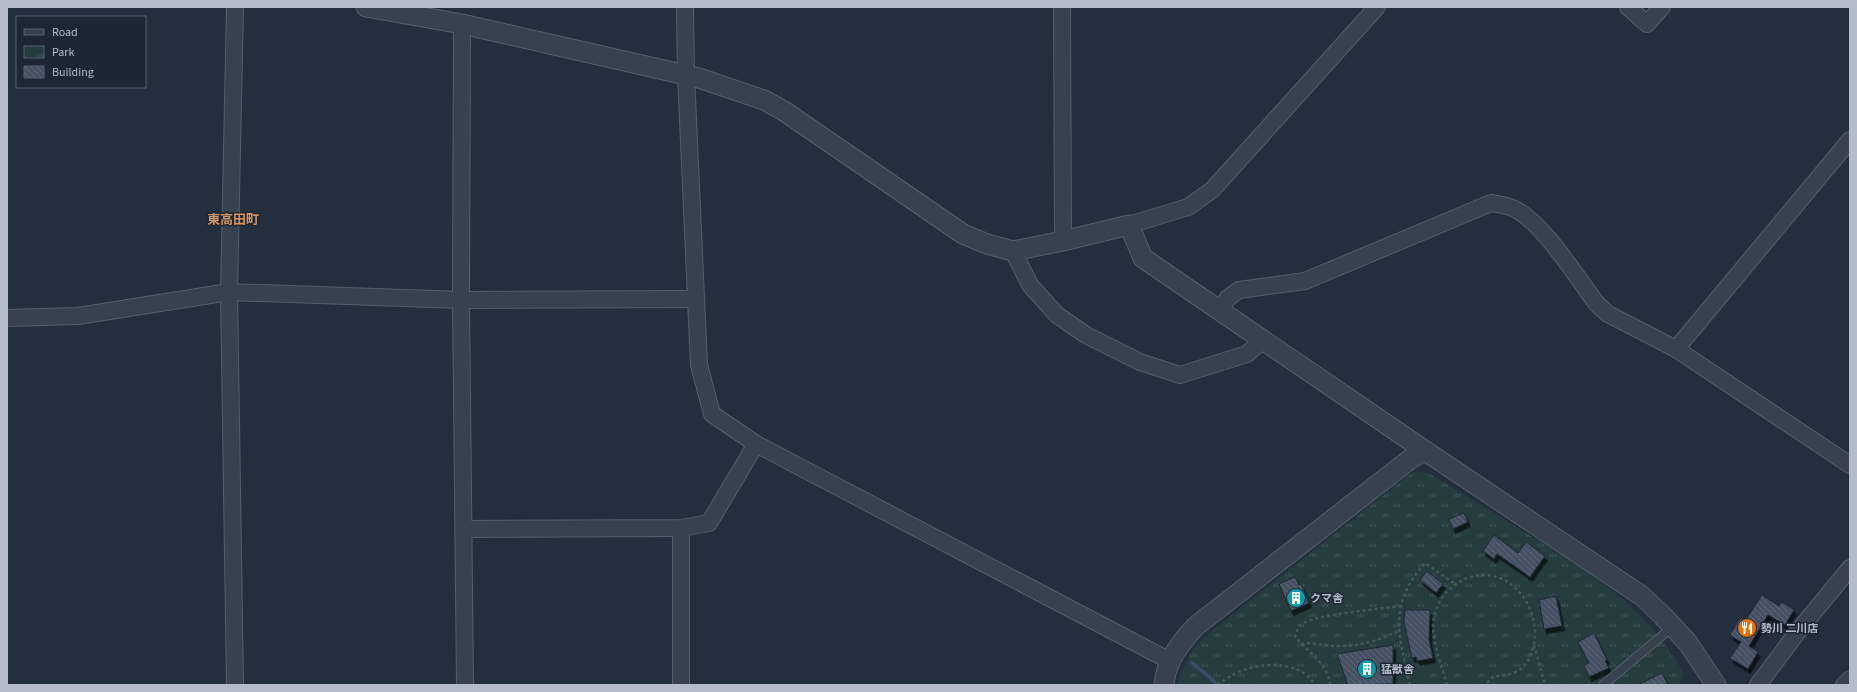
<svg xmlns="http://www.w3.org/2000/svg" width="1857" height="692" viewBox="0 0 1857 692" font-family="'Source Sans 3','Noto Sans JP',sans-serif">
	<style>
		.park { fill: url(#park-tufts) }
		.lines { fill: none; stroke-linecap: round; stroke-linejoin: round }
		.stream { stroke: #394c67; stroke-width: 4 }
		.building { fill: url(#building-back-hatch); stroke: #1f2835; filter: url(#shadow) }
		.service-casing { stroke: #565f6c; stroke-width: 10 }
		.minor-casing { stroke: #565f6c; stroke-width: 18 }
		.tertiary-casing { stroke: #565f6c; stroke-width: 21 }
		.path { stroke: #44595c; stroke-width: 2.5; stroke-dasharray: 3 3; stroke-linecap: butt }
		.service { stroke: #38414e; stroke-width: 8 }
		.minor { stroke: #38414e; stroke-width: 16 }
		.tertiary { stroke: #38414e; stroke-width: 19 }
		.labels { text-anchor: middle; stroke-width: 3; stroke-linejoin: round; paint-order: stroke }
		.poi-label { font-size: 11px; font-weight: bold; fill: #b4bcc9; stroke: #1d2633; text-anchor: start }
		.quarter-label { font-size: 13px; font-weight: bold; fill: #d59563; stroke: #1d2633 }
	</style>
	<defs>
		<pattern id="park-tufts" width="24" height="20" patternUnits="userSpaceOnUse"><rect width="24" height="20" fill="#263c3f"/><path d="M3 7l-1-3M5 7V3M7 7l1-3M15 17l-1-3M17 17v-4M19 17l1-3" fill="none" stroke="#435659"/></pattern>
		<pattern id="building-back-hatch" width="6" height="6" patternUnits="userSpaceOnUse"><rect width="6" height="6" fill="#455162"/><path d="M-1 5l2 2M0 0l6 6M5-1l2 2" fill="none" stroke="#5d6877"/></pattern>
		<filter id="shadow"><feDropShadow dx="2.5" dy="4.5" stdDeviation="0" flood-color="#0009"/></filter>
	</defs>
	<rect width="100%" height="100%" fill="#242f3e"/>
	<path class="park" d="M1417,472L1428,473L1434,476C1464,494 1493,513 1523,531C1586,569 1648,607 1684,674L1679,685H1178C1182,666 1191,651 1204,637L1410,474Z"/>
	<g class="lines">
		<polyline class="stream" points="1192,663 1212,679 1217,685"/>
	</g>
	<g class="building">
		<polygon points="1464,513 1468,522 1453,529 1449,519"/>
		<polygon points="1494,535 1518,553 1526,542 1545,556 1530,577 1497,554 1494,559 1483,551"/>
		<polygon points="1427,571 1443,584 1436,593 1420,580"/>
		<polygon points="1295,577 1299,585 1301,584 1309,603 1291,611 1279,584"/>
		<polygon points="1762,595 1779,606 1782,602 1794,610 1785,625 1768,615 1749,646 1758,652 1748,669 1730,658 1741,642 1730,635 1740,618 1745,621"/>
		<polygon points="1556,596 1562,626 1544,629 1539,600"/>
		<polygon points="1405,610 1430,610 1429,640 1433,658 1417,661 1416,657 1412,658 1404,622"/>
		<polygon points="1594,633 1607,660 1605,661 1609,668 1589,677 1584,665 1589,663 1578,642"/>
		<polygon points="1393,645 1393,684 1348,685 1337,654"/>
		<polygon points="1662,673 1668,685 1638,685"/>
	</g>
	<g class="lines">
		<g class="service-casing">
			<polyline id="service" points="1603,685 1664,634"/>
		</g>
		<g class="minor-casing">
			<g id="minor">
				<polyline points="685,7 686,75 699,365 712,414 756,444 1170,661"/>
				<polyline points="1062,7 1063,241"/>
				<polyline points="1628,7 1647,24 1662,7"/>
				<polyline points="462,24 461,300 465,685"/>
				<polyline points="1129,225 1188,207 1212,190 1377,7"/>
				<polyline points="1013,251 1030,285 1057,315 1086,335 1140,362 1180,375 1247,354 1263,340"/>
				<path d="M1219,310L1228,298L1239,290L1305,281L1491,203C1497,204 1504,205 1510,207C1540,217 1577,278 1597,304L1608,314L1676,349L1850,465"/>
				<polyline points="7,318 78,316 229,292 461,300 696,299"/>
				<polyline points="1676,349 1850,140"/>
				<polyline points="681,528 681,685"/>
				<polyline points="465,529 681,528 709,523 756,444"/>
				<polyline points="235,685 229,292 235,7"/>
				<polyline points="1758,685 1799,630 1850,568"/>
				<polyline points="1844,685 1850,679"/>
			</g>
		</g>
		<g class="tertiary-casing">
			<g id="tertiary">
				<polyline points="366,7 462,24 699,78 764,100 784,111 963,234 987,244 1013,251 1063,241 1129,225 1143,258 1156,267 1424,450 1642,596 1663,616 1688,643 1716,685"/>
				<path d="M1164,685C1166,661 1180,643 1196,626L1409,460L1424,450"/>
			</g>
		</g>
		<g class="path">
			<path d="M1301,644C1312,642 1321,645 1332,646C1355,647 1377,642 1398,631"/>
			<polyline points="1534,645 1545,685"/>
			<path d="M1218,685C1241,663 1297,654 1315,685"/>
			<path d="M1330,685C1328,664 1308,652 1295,637C1296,632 1298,627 1302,624C1317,614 1381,609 1401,606"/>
			<path d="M1410,685C1399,635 1387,606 1425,563L1455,584"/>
			<path d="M1447,685C1442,666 1433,645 1433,625C1434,611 1440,597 1451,588C1497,549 1550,605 1531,654C1525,671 1511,676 1494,676L1485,685"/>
			<polyline points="1486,685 1507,685"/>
		</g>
		<use href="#service" class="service"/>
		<use href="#minor" class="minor"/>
		<use href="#tertiary" class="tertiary"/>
	</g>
	<defs>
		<g id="building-disc" transform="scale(1)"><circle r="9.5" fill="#0f9aa8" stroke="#1d2633"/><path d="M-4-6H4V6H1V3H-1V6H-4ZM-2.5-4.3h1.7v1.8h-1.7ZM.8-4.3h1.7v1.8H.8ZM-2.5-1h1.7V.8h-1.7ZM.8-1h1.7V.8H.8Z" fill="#fff"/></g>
		<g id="restaurant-disc" transform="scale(1)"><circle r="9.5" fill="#e8710a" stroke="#1d2633"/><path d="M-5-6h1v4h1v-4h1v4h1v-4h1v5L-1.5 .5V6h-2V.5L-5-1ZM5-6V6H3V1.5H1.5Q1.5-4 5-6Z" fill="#fff"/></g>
	</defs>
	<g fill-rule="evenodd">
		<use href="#building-disc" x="1296" y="598"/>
		<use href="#restaurant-disc" x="1747" y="628"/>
		<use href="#building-disc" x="1367" y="669"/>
	</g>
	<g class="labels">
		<g class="poi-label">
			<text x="1310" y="602">クマ舎</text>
			<text x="1761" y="632">勢川 二川店</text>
			<text x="1381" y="673">猛獣舎</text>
		</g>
		<g class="quarter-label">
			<text x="233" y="224">東高田町</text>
		</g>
	</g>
	<rect width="1857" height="692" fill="none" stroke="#b4bcc9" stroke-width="16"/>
	<rect x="16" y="16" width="130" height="72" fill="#1d2633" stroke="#59626f"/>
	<rect x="24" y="29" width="20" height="6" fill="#38414e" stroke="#59626f"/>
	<text x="52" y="36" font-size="12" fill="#b4bcc9">Road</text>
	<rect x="24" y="46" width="20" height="12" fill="url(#park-tufts)" stroke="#59626f"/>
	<text x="52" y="56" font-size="12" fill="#b4bcc9">Park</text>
	<rect x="24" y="66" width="20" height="12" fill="url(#building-back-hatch)" stroke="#59626f"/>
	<text x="52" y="76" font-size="12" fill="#b4bcc9">Building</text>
</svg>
